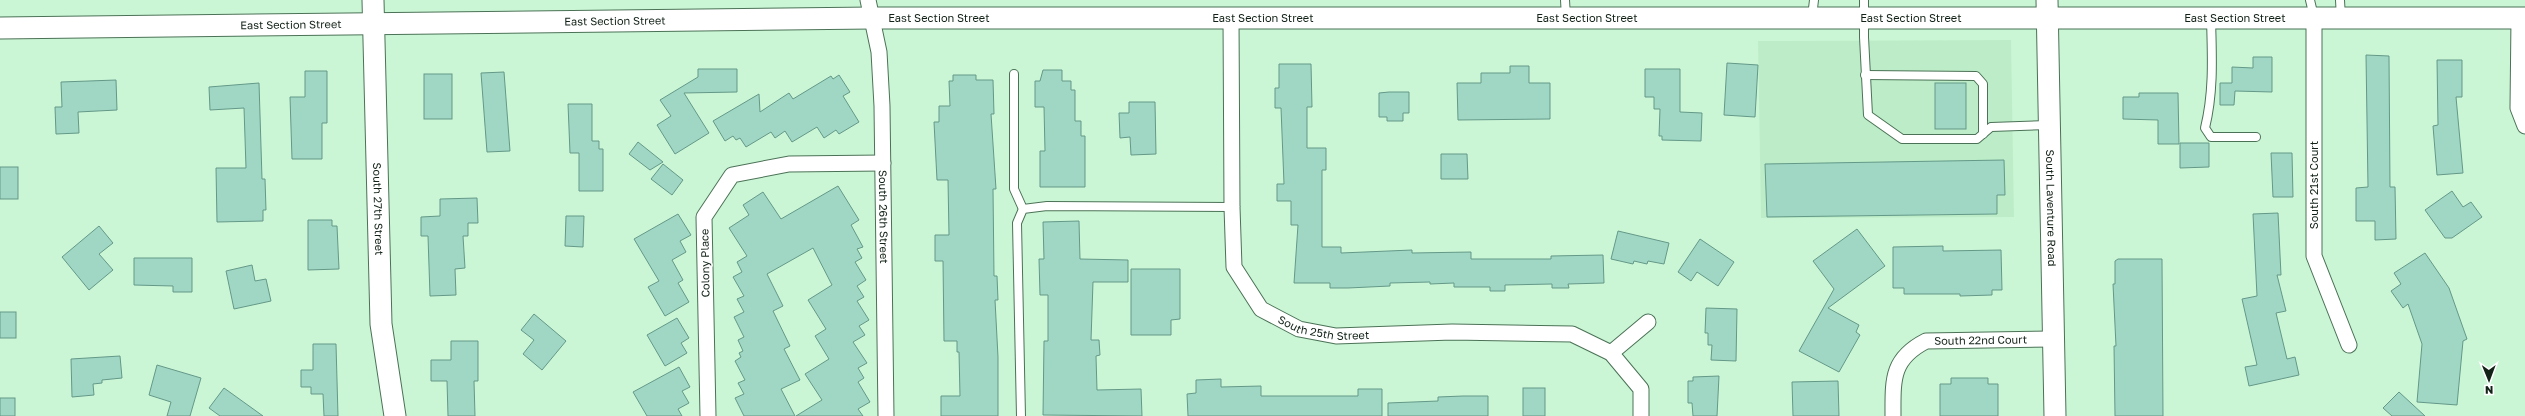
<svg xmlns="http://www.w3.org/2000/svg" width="2525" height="416" viewBox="0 0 2525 416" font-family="'Golos Text',sans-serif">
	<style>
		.built { fill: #bcedc8 }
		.building { fill: #9fd6c4; stroke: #649988 }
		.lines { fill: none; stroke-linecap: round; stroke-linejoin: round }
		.lane-casing { stroke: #4b7256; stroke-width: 10 }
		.street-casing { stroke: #4b7256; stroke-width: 17 }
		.secondary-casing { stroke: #4b7256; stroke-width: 23 }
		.lane { stroke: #fff; stroke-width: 8 }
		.street { stroke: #fff; stroke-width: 15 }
		.secondary { stroke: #fff; stroke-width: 21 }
		.labels { text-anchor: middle; stroke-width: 3; stroke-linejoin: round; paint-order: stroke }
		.street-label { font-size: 11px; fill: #122217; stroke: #fff }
	</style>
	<rect width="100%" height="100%" fill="#cbf6d6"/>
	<polygon class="built" points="2011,40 2014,217 1761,218 1758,41"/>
	<g class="building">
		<polygon points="2366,55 2389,56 2390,187 2395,187 2396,239 2375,240 2375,221 2356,221 2356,188 2368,187"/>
		<polygon points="2253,57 2272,57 2272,92 2235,91 2234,105 2220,105 2220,83 2232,83 2232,67 2253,68"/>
		<polygon points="2437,60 2462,60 2462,97 2456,97 2463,173 2437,175 2433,126 2438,125"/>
		<polygon points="1727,63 1758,65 1755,117 1724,115"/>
		<polygon points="1279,64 1311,64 1312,107 1307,107 1307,148 1326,148 1326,170 1322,170 1322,247 1341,247 1341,253 1412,250 1412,253 1471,252 1471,259 1551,259 1551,256 1603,255 1604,283 1568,284 1569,288 1552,288 1552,284 1505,285 1505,291 1490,291 1490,287 1454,287 1454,283 1430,284 1430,282 1390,283 1390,286 1348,288 1330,288 1330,283 1294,283 1298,225 1291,225 1291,201 1277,201 1277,184 1284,184 1281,108 1275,108 1275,88 1279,88"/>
		<polygon points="1510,66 1529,66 1529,83 1550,83 1550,119 1458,120 1457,83 1481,83 1481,73 1510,73"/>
		<polygon points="698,69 737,69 737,92 684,93 709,133 675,154 657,125 671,116 660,100 698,77"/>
		<polygon points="1645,69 1680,69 1680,112 1702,113 1701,141 1662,140 1662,136 1659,136 1660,109 1654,109 1654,97 1645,97"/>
		<polygon points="1043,70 1062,70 1062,81 1071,81 1071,90 1075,90 1075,121 1081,121 1081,136 1085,136 1085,187 1040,187 1040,151 1045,151 1044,107 1035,107 1035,81 1040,81"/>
		<polygon points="305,71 327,71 327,123 322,123 322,159 292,159 290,97 305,97"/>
		<polygon points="504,72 510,151 487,152 481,73"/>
		<rect x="424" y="74" width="28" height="45"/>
		<polygon points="839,75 850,92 843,96 859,122 839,134 836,130 824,138 817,127 792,142 785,131 775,138 771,132 746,147 740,138 736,140 733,136 725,141 713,121 759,94 760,112 789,93 793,99 831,76 833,79"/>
		<polygon points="953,75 976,75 976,80 993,80 994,114 991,114 996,189 993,189 994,276 997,276 998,300 995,300 998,357 998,416 941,416 941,396 960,396 959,352 957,352 957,341 944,341 943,261 935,261 935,235 949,235 948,180 937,180 934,122 939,122 939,106 950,106 949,81 953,81"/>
		<polygon points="116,80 117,110 78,112 79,133 56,134 55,107 62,107 61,82"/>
		<polygon points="259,83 262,179 265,179 266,210 263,210 263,221 217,222 216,168 246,168 244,108 210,110 209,87"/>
		<rect x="1935" y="83" width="31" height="46"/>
		<polygon points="1389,92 1409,92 1409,113 1403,113 1403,121 1387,121 1387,117 1379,117 1379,93"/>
		<polygon points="2139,93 2178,93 2179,144 2158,144 2158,120 2123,119 2123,97 2139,97"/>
		<polygon points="1129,102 1155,102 1156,154 1131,155 1130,137 1120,138 1119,113 1129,113"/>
		<polygon points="568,104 592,104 592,141 599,141 599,149 603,149 603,191 579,191 579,153 570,153"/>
		<polygon points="638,142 663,162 650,170 629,154"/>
		<polygon points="2180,143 2209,143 2209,167 2180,168"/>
		<polygon points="2271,153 2292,153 2293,197 2273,197"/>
		<polygon points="1441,154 1467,154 1468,179 1441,179"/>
		<polygon points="2004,160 2005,195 1997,195 1997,214 1767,217 1765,164"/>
		<polygon points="663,164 683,180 672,195 651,179"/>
		<rect x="0" y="167" width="18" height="32"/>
		<polygon points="838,186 859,220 851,225 863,247 857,249 862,258 855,262 866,280 857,286 864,297 857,301 869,320 859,326 865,335 853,342 867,363 858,368 864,378 858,382 870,402 858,409 863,416 796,416 822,400 805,374 829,359 815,336 826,329 808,300 832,285 813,248 767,274 783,306 773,311 790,346 784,349 800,380 781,389 795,416 744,416 735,398 744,394 738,383 745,380 735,361 741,357 739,353 743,351 738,340 744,337 734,317 744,312 737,299 744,296 733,277 742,272 737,262 747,256 729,228 749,215 743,205 763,192 781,219"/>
		<polygon points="2452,191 2463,207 2471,202 2482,217 2452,238 2445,238 2425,210"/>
		<polygon points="477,198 478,223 468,223 468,236 463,236 465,268 455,269 456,295 430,296 428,236 421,236 421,217 440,216 440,199"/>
		<polygon points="2278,213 2281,275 2277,275 2286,311 2276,313 2287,359 2295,357 2299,375 2249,386 2245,367 2257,365 2242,299 2257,296 2253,214"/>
		<polygon points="678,214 691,235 680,241 686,252 672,260 683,280 678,283 689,302 665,316 648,287 659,281 634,239"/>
		<polygon points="566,216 584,216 583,247 565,246"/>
		<polygon points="308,220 332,220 332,226 337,226 339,269 308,270"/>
		<polygon points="1079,221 1080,259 1128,260 1128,282 1093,282 1091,340 1099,340 1100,355 1096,356 1097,390 1141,389 1142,416 1043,415 1044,341 1048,341 1048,295 1040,295 1039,259 1044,259 1043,222"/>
		<polygon points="99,226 113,243 99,254 113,270 89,290 62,257"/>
		<polygon points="1857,229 1885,266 1828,308 1859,325 1856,332 1860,335 1839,372 1799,351 1834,289 1813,261"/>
		<polygon points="1618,231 1669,243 1664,264 1648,261 1647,264 1634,261 1633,264 1611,259"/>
		<polygon points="1700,239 1734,262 1718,286 1697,272 1691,281 1678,272"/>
		<polygon points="1943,246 1943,251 2001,250 2002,290 1992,290 1992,295 1960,296 1960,294 1904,294 1904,288 1893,288 1893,247"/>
		<polygon points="2425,253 2449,288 2467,339 2463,341 2457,405 2417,402 2422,344 2408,304 2403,308 2391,291 2401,284 2394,273"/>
		<polygon points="134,258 192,258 192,292 173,292 173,286 134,285"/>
		<polygon points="2118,259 2162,259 2163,416 2115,416 2114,346 2116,346 2113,284 2115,284 2115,261"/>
		<polygon points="252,265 255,281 266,279 271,301 234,309 226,271"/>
		<polygon points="1131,269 1180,269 1180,319 1171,320 1171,335 1131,335"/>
		<polygon points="1706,308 1737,309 1736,361 1711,360 1712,345 1708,345 1708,333 1705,333"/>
		<rect x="0" y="312" width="16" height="26"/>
		<polygon points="534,314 566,341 542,370 523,354 534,340 521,330"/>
		<polygon points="677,318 689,338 681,343 687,353 665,366 647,335"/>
		<polygon points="451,341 478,341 478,381 474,381 475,416 448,416 447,381 431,381 431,360 451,360"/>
		<polygon points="313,344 336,344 338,416 324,416 323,394 311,394 311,387 301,387 301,370 313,370"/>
		<polygon points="120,356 122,378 102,380 102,383 93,384 94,395 72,397 71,359"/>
		<polygon points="157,365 201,378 190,416 167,416 171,402 149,395"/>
		<polygon points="679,367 690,387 682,391 689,403 678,409 682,416 647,416 633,392"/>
		<polygon points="1719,376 1717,416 1693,416 1692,403 1688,403 1688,381 1693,381 1693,377"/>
		<polygon points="1951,378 1988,378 1988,384 1998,384 1998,416 1940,416 1940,384 1951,384"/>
		<polygon points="1221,379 1221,387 1261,386 1261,396 1358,396 1358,389 1382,389 1382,416 1188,416 1187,394 1196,393 1196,380"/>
		<polygon points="1838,381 1839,416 1793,416 1792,382"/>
		<polygon points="224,388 263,416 220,416 209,408"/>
		<rect x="1523" y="388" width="22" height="28"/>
		<polygon points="2399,392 2425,416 2392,416 2383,408"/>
		<polygon points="1463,396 1488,396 1488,416 1388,416 1388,403 1438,401 1438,397"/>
		<rect x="0" y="398" width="15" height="18"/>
	</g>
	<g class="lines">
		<g class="lane-casing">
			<g id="lane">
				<polyline points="1565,0 1566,17"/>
				<polyline points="1864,0 1864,37 1868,115 1902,139 1977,139 1991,127 2049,125"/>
				<polyline points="2310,0 2314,17"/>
				<polyline points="2340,0 2341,18"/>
				<polyline points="1812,17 1814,0"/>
				<path d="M2211,19C2212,56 2214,91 2205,128L2211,137H2256"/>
				<polyline points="1014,74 1014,189 1023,209"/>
				<polyline points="1865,75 1976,76 1983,84 1983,134"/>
				<polyline points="1021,416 1017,223 1023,209 1047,206 1232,207"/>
			</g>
		</g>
		<g class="street-casing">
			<g id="street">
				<path id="s1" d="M868,0L879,52L882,106L886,416"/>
				<path id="s2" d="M1231,17L1232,207L1234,267L1261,309L1299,329L1336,336L1452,332L1572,334L1611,353L1641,389V416"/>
				<polyline points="2519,18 2518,108 2525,126"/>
				<polyline points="2314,19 2314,256 2349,345"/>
				<polyline points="1611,353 1648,322"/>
				<polyline points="708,416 704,217 732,175 789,164 883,163"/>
				<path id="s3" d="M1893,416C1893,380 1891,359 1926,341L2053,339"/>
			</g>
		</g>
		<g class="secondary-casing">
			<g id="secondary">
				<path id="s4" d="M373,0L381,324L395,416"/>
				<path id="s5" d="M2047,0L2055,416"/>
				<path id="s6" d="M0,28L872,18H2525"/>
			</g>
		</g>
		<use href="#lane" class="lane"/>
		<use href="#street" class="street"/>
		<use href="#secondary" class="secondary"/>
	</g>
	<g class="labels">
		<g class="street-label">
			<text dy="4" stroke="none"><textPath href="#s6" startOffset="1263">East Section Street</textPath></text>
			<text dy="4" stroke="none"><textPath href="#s6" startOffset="939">East Section Street</textPath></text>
			<text dy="4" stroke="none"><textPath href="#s6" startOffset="1587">East Section Street</textPath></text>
			<text dy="4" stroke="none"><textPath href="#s6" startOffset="1911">East Section Street</textPath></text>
			<text dy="4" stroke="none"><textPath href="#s6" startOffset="2235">East Section Street</textPath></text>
			<text dy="4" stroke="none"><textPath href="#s6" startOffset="615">East Section Street</textPath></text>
			<text dy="4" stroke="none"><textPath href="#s6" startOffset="291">East Section Street</textPath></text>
			<text transform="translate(2314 185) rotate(-90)" y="4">South 21st Court</text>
			<text dy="4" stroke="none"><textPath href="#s5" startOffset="208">South Laventure Road</textPath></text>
			<text dy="4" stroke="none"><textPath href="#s4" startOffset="209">South 27th Street</textPath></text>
			<text dy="4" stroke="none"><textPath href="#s1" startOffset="218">South 26th Street</textPath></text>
			<text transform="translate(705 263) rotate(-91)" y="4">Colony Place</text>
			<text dy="4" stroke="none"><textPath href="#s2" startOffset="367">South 25th Street</textPath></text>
			<text dy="4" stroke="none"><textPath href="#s3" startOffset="143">South 22nd Court</textPath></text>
		</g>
	</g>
	<g transform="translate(2489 380) rotate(179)" stroke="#ffffff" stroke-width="3" paint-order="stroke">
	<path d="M0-3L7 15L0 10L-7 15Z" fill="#122217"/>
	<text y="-6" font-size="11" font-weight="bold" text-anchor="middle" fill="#122217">N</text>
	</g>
</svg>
